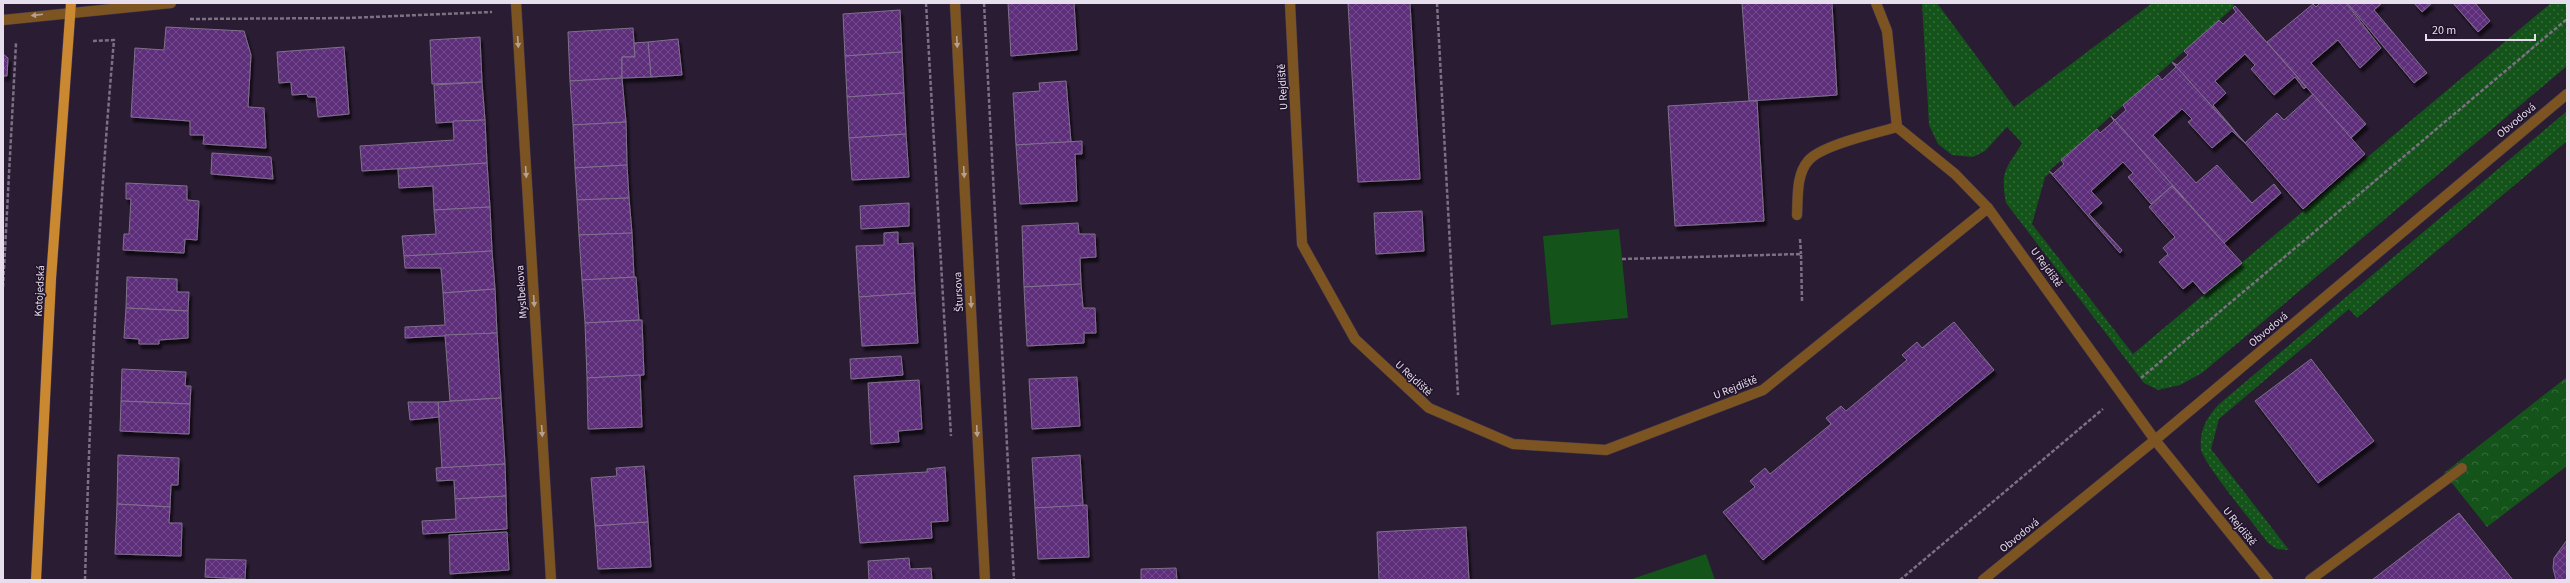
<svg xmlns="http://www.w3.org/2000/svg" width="2570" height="583" viewBox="0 0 2570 583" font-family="'Source Sans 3',sans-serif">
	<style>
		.grass { fill: url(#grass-dots) }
		.park { fill: url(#park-crowns) }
		.pitch { fill: #145319 }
		.building { fill: url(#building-cross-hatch); stroke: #80708c; filter: url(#shadow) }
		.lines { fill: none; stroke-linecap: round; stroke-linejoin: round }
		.minor-casing { stroke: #44374d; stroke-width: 11 }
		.major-casing { stroke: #44374d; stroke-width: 11 }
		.path { stroke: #7c7184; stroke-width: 2.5; stroke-dasharray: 4 2; stroke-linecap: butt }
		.minor { stroke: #7c5421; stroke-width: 10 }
		.major { stroke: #ca8831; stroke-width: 10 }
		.oneway { fill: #b6a091 }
		.labels { text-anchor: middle; stroke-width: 3; stroke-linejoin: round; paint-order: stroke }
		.street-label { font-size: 11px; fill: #e6deed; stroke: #201329 }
	</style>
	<defs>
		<pattern id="grass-dots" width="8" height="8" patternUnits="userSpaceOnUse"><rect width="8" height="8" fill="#145319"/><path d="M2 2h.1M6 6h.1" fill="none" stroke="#366b3b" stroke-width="1.8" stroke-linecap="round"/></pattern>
		<pattern id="park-crowns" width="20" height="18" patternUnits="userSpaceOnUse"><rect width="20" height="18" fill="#145319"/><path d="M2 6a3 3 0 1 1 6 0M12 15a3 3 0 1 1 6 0" fill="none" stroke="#366b3b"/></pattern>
		<pattern id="building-cross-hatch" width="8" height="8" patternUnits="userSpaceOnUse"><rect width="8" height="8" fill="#5d2e7a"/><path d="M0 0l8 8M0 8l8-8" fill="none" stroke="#744c8d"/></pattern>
		<filter id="shadow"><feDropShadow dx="2.5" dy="4.5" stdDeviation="1" flood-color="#0009"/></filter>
	</defs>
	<rect width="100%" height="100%" fill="#2a1c33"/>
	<g class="grass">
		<path d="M1922,3H1937L2014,107L2152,3H2232L2235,6L2049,171L2050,173L2045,177L2032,224L2133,354L2551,3H2567V66L2202,373L2180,385L2158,390L2144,383L2006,203C2000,170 2006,170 2022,143L2007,127L1985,151L1973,157L1952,155L1938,144L1929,125Z"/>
		<path d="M2567,111V141L2357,318L2349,309L2219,419L2211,449L2289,550L2277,549L2268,543C2257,528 2202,462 2201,449C2199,430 2207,418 2218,405Z"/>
	</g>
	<polygon class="park" points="2567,377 2567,466 2487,527 2444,473"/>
	<g class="pitch">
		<polygon points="1619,229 1628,318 1551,325 1543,236"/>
		<polygon points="1706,554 1715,580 1629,580"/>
	</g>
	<g class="building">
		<polygon points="1008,3 1074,3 1077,50 1011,56"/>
		<polygon points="1348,3 1410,3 1420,179 1358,182"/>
		<polygon points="1742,3 1832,3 1837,95 1749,101"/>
		<polygon points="2320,3 2346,3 2381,48 2360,68 2338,40 2311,63 2366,124 2351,138 2267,42 2313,4 2316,7"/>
		<polygon points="2347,3 2382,3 2374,10 2427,73 2414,83"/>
		<polygon points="2414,3 2432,3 2422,12"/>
		<polygon points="2453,3 2475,3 2490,21 2478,32"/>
		<polygon points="2235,6 2306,87 2304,89 2295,77 2274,95 2251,69 2255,65 2245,54 2215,81 2226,93 2213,105 2245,143 2172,62 2177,65 2188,55 2184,51 2219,20 2223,24 2236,12 2233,8"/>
		<polygon points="900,10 902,52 845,56 843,14"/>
		<polygon points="166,27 244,31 251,55 248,107 264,108 266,148 203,144 204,135 190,135 190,121 131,117 135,48 164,50"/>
		<polygon points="633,28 635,57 622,57 622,78 570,81 568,32"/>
		<polygon points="480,37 482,82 432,84 430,40"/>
		<polygon points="678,39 682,75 651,77 648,42"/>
		<polygon points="648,42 651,77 622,78 622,57 635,57 634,43"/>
		<polygon points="344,47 349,114 318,117 316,97 308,97 307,94 292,95 291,82 279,83 277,52"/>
		<polygon points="902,52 904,93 847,97 845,56"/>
		<polygon points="3,54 8,58 7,76 3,76"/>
		<polygon points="2172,62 2245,143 2232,131 2212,148 2188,122 2192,119 2182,109 2153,135 2196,183 2217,165 2252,203 2274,184 2281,193 2224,243 2111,116 2115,120 2126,110 2123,105 2158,75 2162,80 2176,67"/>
		<polygon points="622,78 626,122 573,125 570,81"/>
		<polygon points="1066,81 1071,142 1016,145 1013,93 1040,91 1039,83"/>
		<polygon points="482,82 485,120 436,123 434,85"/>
		<polygon points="904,93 906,134 849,138 847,97"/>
		<polygon points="2313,94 2365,154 2303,209 2245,143 2277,113 2284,120"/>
		<polygon points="1749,101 1757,101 1764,221 1675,226 1668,106"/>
		<polygon points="2111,116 2183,197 2172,186 2151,204 2128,177 2133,173 2123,162 2091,191 2102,203 2089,214 2122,250 2120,253 2049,171 2053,174 2064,164 2061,160 2097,129 2100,133 2114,121"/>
		<polygon points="485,120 487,163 362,171 360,146 454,140 453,121"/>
		<polygon points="626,122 627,165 575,168 573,125"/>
		<polygon points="906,134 909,177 852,180 849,138"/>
		<polygon points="1082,141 1082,154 1075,154 1077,201 1020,204 1016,145"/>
		<polygon points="212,153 271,157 273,179 211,174"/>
		<polygon points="487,163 490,207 434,210 433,186 399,188 398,169"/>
		<polygon points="627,165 629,198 577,200 575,168"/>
		<polygon points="126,183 187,186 187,200 199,201 197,240 185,239 184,253 123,250 124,234 129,234 131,199 126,199"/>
		<polygon points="2172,186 2242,263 2204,294 2193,281 2183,289 2159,262 2168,254 2163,248 2175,237 2149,207"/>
		<polygon points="629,198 632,233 579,235 577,200"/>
		<polygon points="909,203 909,226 861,229 860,206"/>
		<polygon points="490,207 492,251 404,256 402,236 436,234 434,210"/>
		<polygon points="1422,211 1424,251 1376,254 1374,213"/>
		<polygon points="1078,223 1079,234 1095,234 1096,257 1080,258 1081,284 1024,287 1022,226"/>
		<polygon points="898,232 898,244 913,243 915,293 859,297 856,246 884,245 884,233"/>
		<polygon points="632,233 634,277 582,280 579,235"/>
		<polygon points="492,251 495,289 443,293 441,268 405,268 404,256"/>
		<polygon points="127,277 177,279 177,292 189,292 188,311 126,308"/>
		<polygon points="636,277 639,320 585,323 582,280"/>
		<polygon points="1081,284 1083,308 1095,308 1096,333 1084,333 1084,343 1027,346 1024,287"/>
		<polygon points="495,289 497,333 405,338 405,327 445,325 443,293"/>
		<polygon points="915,293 918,343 862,346 859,297"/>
		<polygon points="126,308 188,311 188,338 159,340 159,344 139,344 139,339 124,338"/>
		<polygon points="642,320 644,375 587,378 585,323"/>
		<polygon points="1954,322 1994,370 1763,560 1723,512 1755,487 1750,481 1765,468 1770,474 1831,424 1826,418 1841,406 1846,411 1907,360 1902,355 1917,342 1922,348"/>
		<polygon points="497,333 501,398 450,401 445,335"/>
		<polygon points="901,356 903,375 851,379 850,359"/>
		<polygon points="2311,359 2374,441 2318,483 2255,401"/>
		<polygon points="122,369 186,372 185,386 191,386 190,404 121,401"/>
		<polygon points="640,375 642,427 588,429 587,378"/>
		<polygon points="1077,377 1080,426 1032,429 1029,379"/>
		<polygon points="919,380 922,429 898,431 899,442 871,444 868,383"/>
		<polygon points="501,398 505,464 442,468 438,402"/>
		<polygon points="121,401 190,404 189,434 120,431"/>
		<polygon points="408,402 438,402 439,417 410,420"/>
		<polygon points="118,455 179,458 178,485 171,485 170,507 117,504"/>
		<polygon points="1080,455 1083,506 1035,508 1032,458"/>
		<polygon points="505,464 506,496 455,499 454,480 437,481 436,468"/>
		<polygon points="644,466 648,522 595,526 591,478 617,476 616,468"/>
		<polygon points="945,467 948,521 931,522 932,538 860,543 854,476 927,472 927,469"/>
		<polygon points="506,496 507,529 423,534 422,521 456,519 455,499"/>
		<polygon points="117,504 170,507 169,523 182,523 181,556 115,554"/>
		<polygon points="1087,505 1089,557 1038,559 1035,508"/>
		<polygon points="2459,513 2513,580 2372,580"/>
		<polygon points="648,522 651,567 598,569 595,526"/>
		<polygon points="1466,527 1469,580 1379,580 1377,532"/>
		<polygon points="507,532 509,570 450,574 449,535"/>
		<polygon points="2567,540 2567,580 2556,580 2553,568 2554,558"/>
		<polygon points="909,558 910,569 931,568 932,580 869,580 868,561"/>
		<polygon points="206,559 246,560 245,579 205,577"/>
		<polygon points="1176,568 1177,580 1141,580 1141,569"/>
	</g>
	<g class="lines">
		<g class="minor-casing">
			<g id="minor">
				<polyline points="516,3 551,580"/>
				<polyline points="955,3 985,580"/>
				<polyline points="1290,3 1302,244 1355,339 1429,408 1513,444 1606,450 1763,390 1988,208 2155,440 2268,580"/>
				<polyline points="1876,3 1887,31 1897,127 1955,174 1988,208"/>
				<polyline points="3,20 171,3"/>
				<path d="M1797,215C1798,198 1796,175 1808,161C1821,145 1877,133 1897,127"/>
				<polyline points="1983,580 2155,440 2567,94"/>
				<polyline points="2310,580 2462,468"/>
			</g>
		</g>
		<g class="major-casing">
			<polyline id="major" points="36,580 51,279 71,3"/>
		</g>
		<g class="path">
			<polyline points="926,3 951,436"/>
			<polyline points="984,3 1014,580"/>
			<polyline points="1437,3 1458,395"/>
			<polyline points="190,19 348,18 492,12"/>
			<polyline points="1800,239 1801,254"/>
			<polyline points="1622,259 1801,254 1802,301"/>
			<polyline points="3,287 16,43"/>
			<polyline points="2141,378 2567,19"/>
			<path d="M85,580C90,400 98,220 114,40L93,41"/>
			<polyline points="1900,580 2103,409"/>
		</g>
		<use href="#minor" class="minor"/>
		<use href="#major" class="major"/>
	</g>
	<defs><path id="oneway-solid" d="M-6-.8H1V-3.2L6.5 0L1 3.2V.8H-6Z"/></defs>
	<g class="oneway">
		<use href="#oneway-solid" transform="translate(37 15) rotate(173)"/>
		<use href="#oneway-solid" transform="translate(518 42) rotate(86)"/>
		<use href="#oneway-solid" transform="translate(957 42) rotate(87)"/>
		<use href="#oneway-solid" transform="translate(526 172) rotate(86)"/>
		<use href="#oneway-solid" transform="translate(964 172) rotate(87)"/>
		<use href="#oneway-solid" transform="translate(534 301) rotate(86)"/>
		<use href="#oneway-solid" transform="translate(971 302) rotate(87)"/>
		<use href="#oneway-solid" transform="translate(542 431) rotate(86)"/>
		<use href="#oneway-solid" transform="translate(977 431) rotate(87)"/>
	</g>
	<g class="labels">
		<g class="street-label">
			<text transform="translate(1282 87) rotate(-93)" y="4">U Rejdiště</text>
			<text transform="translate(2516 120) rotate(-40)" y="4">Obvodová</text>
			<text transform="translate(2047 267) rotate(54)" y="4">U Rejdiště</text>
			<text transform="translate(39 291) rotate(-87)" y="4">Kotojedská</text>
			<text transform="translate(521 292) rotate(-94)" y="4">Myslbekova</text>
			<text transform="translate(958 292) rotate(-93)" y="4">Štursova</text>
			<text transform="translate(2268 329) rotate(-40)" y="4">Obvodová</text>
			<text transform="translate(1414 378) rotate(43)" y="4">U Rejdiště</text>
			<text transform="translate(1735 387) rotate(-22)" y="4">U Rejdiště</text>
			<text transform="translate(2240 526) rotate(51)" y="4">U Rejdiště</text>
			<text transform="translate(2019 535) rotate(-39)" y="4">Obvodová</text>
		</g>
	</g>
	<rect width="2570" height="583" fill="none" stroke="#e6deed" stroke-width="8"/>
	<path d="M2426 34v6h109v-6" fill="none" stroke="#e6deed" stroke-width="2"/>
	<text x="2432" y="34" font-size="12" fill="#e6deed" stroke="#201329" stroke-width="3" paint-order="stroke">20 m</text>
</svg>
